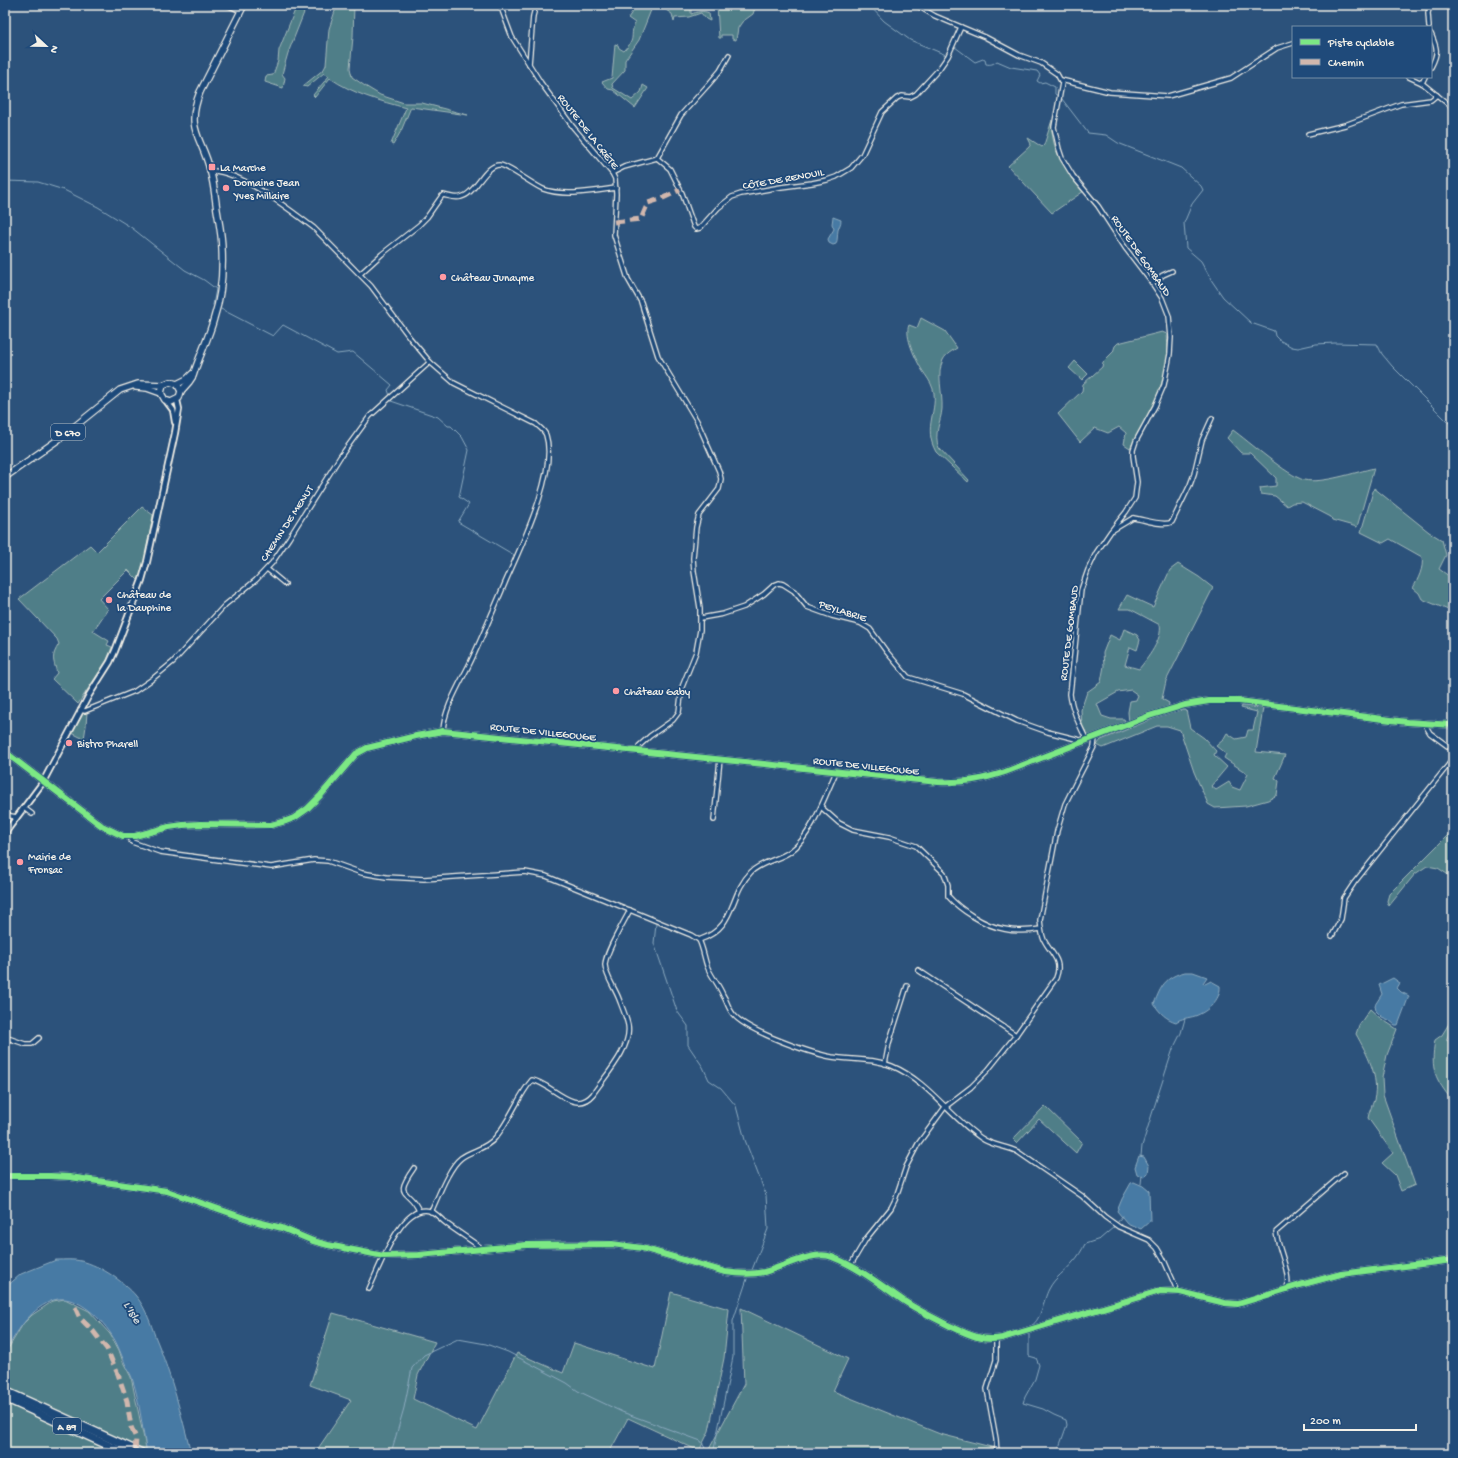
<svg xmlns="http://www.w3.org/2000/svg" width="1458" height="1458" viewBox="0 0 1458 1458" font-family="'Gochi Hand',sans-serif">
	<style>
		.green { fill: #4f7e88; stroke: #a2b8b8 }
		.water { fill: #467aa4; stroke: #8caabf }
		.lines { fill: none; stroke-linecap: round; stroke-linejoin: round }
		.stream { stroke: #8caabf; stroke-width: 1 }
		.minor-casing { stroke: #f4f1e8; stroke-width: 6 }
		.tertiary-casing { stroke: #f4f1e8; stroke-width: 8 }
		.primary-casing { stroke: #f4f1e8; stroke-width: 8 }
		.motorway-casing { stroke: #f4f1e8; stroke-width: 10 }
		.minor { stroke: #1f4a7a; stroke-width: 3.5 }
		.tertiary { stroke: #1f4a7a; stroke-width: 4.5 }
		.primary { stroke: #1f4a7a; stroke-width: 5.5 }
		.motorway { stroke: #1f4a7a; stroke-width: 7 }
		.quiet { stroke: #d1b7ad; stroke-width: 5; stroke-dasharray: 10 5; stroke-linecap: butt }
		.cycleway-casing { stroke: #1f4a7a; stroke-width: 8 }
		.cycleway { stroke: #7ce984; stroke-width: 6 }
		.poi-dot { fill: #ff9aa2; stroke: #1f4a7a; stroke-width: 1.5 }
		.labels { text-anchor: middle; stroke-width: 3.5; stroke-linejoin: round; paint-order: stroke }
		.shield { fill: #1f4a7a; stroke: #b4bfc7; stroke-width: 1 }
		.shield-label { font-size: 10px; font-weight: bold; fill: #f4f1e8 }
		.street-label { font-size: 11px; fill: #f4f1e8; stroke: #1f4a7a }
		.poi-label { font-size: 11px; fill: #f4f1e8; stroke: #1f4a7a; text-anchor: start }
		.water-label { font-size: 12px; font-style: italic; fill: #dadfde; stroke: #1f4a7a }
	</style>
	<rect width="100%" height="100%" fill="#2c527b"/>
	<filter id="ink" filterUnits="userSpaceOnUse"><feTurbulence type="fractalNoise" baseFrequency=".025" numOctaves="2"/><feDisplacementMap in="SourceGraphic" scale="8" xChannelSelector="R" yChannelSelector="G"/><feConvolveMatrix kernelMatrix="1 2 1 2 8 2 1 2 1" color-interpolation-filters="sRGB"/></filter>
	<g filter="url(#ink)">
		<g class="green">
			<polygon points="297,5 307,5 288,53 282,74 285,78 283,88 265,82 266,76 273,75 278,61 279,50"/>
			<path d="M337,5H354L353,37L350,68L352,77L365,86L380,95L404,103H422L468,115L411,107L401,131L393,145L391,144L406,108C380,101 353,94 330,78L315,97L313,95L329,76L324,73L307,87L303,86L324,69L326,65L329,29Z"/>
			<path d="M637,5H653L639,40L625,60V70L612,84L613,88L632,100L641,92L643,85L648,88L635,108L613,90L608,89L602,82L612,78L615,44L618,45L619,48L624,51C637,38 629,36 635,23L628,18Z"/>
			<path d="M665,5H691V14C697,12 703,10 709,13L710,21L706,19L701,13L689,17L675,18L674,22L672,14L666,10Z"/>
			<polygon points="717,5 756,5 753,14 742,22 738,28 736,40 732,39 732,35 721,35 721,38 719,38"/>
			<path d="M1052,120C1050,151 1065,169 1084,191L1052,213L1008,166L1029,147L1031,144L1028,138L1042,147L1044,145Z"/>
			<path d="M921,318L945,331L957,348C952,351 946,354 943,360C936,374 943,393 942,409C941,422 933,434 939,448L969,480L968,482L936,452C922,427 939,410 933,389C931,382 926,376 922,370C916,360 904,336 909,325L917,328Z"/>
			<path d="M1162,332L1167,334C1168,347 1168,359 1165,372C1158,399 1143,424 1130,448L1124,444L1126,433L1119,427L1108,433L1095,428L1080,442L1058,414L1082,391L1083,384L1102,367L1103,362L1113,352L1115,346L1118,343Z"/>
			<polygon points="1075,361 1088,374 1082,380 1069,368"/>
			<path d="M1233,430C1248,441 1288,476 1304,480C1322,484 1356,472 1374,468L1357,527L1332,520L1331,517L1302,502L1292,503L1287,506L1275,496L1261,494L1260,488L1276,486V478L1250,453H1241L1227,438Z"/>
			<path d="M1374,488L1429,532L1442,540L1446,555L1439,569L1453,579V612L1422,599L1419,593L1413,588C1418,579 1424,568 1422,557L1390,539L1383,543L1361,532Z"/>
			<path d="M142,507L153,515L144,564L138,580L128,570L99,599L108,609L93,631L109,641L107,645L112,647L107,660L78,704L52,679L57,673C53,659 51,657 59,644L57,639L19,599L90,545L97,552Z"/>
			<path d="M1178,564L1199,577L1213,588L1166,681L1162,699L1169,703L1168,709L1160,710L1129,723L1128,712L1130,701L1136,700L1138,695L1131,690L1118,692L1097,704L1102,716L1111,719H1124L1126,724L1090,738L1082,726L1081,710L1087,692L1101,682L1104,666L1103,653L1110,635L1120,640L1124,629L1137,635L1140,640L1137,650L1130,647L1125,665L1139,669C1147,659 1163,639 1160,625L1130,609H1119L1127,595L1153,607L1170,570Z"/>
			<polygon points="1242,706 1263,708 1256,752 1285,755 1275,778 1279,781 1277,795 1268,800 1246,806 1215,808 1208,804 1194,772 1180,730 1167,726 1157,726 1103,748 1097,745 1101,740 1172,711 1186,710 1190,728 1204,738 1216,751 1214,755 1227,767 1211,786 1216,790 1229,782 1232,787 1240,790 1248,774 1224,758 1226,754 1216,746 1223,740 1227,733 1236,739 1246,737 1248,730 1253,730 1257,712 1241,708"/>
			<polygon points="87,712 86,726 84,739 72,733 81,714"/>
			<polygon points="1453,830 1453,878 1438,868 1427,866 1415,874 1389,906 1387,901 1389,894"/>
			<path d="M1370,1009L1380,1018L1397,1029L1387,1055L1382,1078L1383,1095L1415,1185L1401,1191L1395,1175L1382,1163L1393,1153L1368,1118C1369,1112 1372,1106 1374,1100C1380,1077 1367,1054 1356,1034L1359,1025Z"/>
			<path d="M1453,1017V1027L1446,1040L1453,1043V1102C1435,1078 1430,1071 1435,1040L1442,1035Z"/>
			<polygon points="1045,1106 1082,1142 1076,1153 1039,1119 1017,1143 1013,1139"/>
			<polygon points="671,1292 729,1309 724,1358 709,1431 699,1451 628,1418 609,1453 315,1453 351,1400 310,1385 333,1313 435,1342 418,1375 413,1399 477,1430 517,1353 563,1373 574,1343 655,1369"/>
			<polygon points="65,1299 89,1311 110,1334 119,1350 123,1362 131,1377 147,1453 5,1453 5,1354 23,1324 32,1315 53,1301"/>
			<polygon points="741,1308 848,1359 833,1391 940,1434 995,1448 994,1453 707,1453 744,1384"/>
		</g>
		<g class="water">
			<path d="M833,217L841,220C841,224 839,226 838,230C837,235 838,239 836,244L833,245L829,243L828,239L834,229L832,224Z"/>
			<path d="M1185,972H1193L1207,977L1203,983L1205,984L1211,981L1220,986C1221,1000 1207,1012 1195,1016C1189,1018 1181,1018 1176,1022C1166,1019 1160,1013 1154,1004C1161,986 1165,977 1185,972Z"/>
			<polygon points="1393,978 1400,983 1397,988 1401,992 1409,996 1398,1025 1395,1025 1389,1020 1382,1017 1376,1011 1375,1005 1382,994 1379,985"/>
			<polygon points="1139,1156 1144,1157 1149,1166 1148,1173 1144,1177 1137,1174 1135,1167"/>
			<polygon points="1134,1182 1143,1186 1149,1191 1150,1221 1141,1229 1127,1223 1117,1211 1122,1199 1131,1183"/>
			<path d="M56,1260C65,1260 73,1259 81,1261C100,1265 128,1284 139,1300C146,1310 151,1324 155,1336C171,1374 181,1413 191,1453H147C142,1428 140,1402 132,1378C130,1372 126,1367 124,1361C120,1352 117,1342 111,1334C100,1317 73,1291 51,1301C27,1312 18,1331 5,1352V1288L21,1274Z"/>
		</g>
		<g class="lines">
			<g class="stream">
				<polyline points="869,5 884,21 910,40 946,55 948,51"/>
				<path d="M955,47L975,62L983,59L985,60L986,64C991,65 993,64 997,61L1011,67L1037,71L1040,75L1037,81L1040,83L1045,82L1055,87V94L1058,96"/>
				<polyline points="1062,99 1088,133 1106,135 1118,143 1181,168 1201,186 1203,190 1192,204 1184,223 1186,248 1201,261 1212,281 1223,297 1251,323 1274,331 1275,336 1279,340 1292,347 1298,348 1316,344 1335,343 1377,344 1382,354 1392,366 1453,427"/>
				<polyline points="5,181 38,182 64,190 98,207 132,228 185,270 204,280 216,289 213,305"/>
				<polyline points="221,309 273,336 283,325 337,354 353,352 392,385 388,390 390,396"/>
				<polyline points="391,399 391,401 438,417 448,426 451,426 462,437 469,450 459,497 469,504 458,522 514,555"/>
				<polyline points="656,924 654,943 677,1011 688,1026 688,1045 703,1067 709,1080 721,1088 736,1106 745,1140 766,1195 768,1229 752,1270"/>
				<polyline points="1141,1156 1142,1146 1157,1098 1173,1049 1181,1033 1185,1019"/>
				<polyline points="1141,1184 1142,1175"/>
				<polyline points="1118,1222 1122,1216"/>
				<path d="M1030,1326C1041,1323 1043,1300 1049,1289C1055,1277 1065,1272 1073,1262C1078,1257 1082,1250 1085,1244L1100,1239L1114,1227"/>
				<polyline points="1029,1333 1029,1356 1036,1358 1039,1365 1035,1379 1025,1397 1023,1403 1043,1409 1054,1415 1066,1420 1067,1425 1057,1453"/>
				<polyline points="391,1453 404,1408 412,1368 424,1355 458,1339 486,1344 508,1352 567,1383 578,1391 622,1412 701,1441 706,1450 704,1453"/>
				<polyline points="711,1453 714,1449 733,1357 733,1321 747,1279"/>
			</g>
			<g class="minor-casing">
				<g id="minor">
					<polyline points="227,5 241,11"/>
					<polyline points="500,5 512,37 541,83 573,127 612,173 615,179 616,194 614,235 628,279 641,302 658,356 697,421 719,471 721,479 719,489 699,515 696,527 693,558 694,571 700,608 700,630 696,652 682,687 679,712 673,720 650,736 639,746 637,751"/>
					<path d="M916,5L935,16L985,37L1019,55L1041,63L1057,74L1062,83L1054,127L1059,149L1062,158L1073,176L1098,206L1126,249L1152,283L1162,298L1169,316L1171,337L1170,354L1164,385L1155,406L1136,441L1133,450V456L1137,482L1135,498L1126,512L1111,531L1096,553L1088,570L1081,590L1070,694C1072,711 1080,726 1087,741"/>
					<polyline points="1429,27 1428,13 1430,5"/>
					<path d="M1431,34C1437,48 1439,52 1431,67"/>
					<polyline points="529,64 533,16 536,5"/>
					<polyline points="1409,77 1422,83 1453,108"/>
					<polyline points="1061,80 1110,92 1168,96 1231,78 1277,48 1293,43"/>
					<polyline points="1422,83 1425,77"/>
					<polyline points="1308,134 1345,125 1401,104 1431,100 1437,95"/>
					<polyline points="657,158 670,169 682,193 694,227 696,229 700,228 718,208 732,197 741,194 781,187 812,183 827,180 836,177 851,168 862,155 882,112 897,98 902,96 910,97 916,94 939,69 948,56 961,27"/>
					<polyline points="657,158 681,115 708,85 720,71 729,55"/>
					<path d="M211,171C239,170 292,211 314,228L371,286L410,338L430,362L454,383L536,424C539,427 544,430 546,435C558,472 520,548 505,583C494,609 483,635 471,661C461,682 444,708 443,731"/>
					<polyline points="612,173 624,167 657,158"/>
					<path d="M360,274L382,254L419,225L427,217L441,197L443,195C449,196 455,199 461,197C476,194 485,164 500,165C507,165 533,185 543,189C564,197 594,191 616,188"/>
					<polyline points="1152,283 1163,275 1172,271"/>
					<path d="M1133,518C1143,519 1163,527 1172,522L1190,485L1194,474L1202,440L1212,418"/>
					<polyline points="1113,530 1133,518"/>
					<polyline points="267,569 285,584"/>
					<polyline points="701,618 723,614 744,607 764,594 774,585 779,583 783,584 794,591 807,607 832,616 860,623 870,629 886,651 908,677 963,694 1017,721 1048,732 1080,740 1083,743"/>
					<polyline points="80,710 85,711 135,691 151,680 173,662 225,605 256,580 272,563 289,538 340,457 370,416 430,362"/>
					<polyline points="1424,723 1430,733 1453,750"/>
					<path d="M821,807L839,823L853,830L889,837L916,846L944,873L948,885V896C960,910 985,926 1004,929C1016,932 1029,931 1041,929"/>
					<polyline points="24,808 32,814"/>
					<polyline points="5,815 17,817"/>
					<polyline points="714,820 720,759"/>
					<path d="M127,836L132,842L160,852L271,867L314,860L328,861L362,873L386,877L424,879L525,872L546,876L691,935L699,940C737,927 728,896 751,872C762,861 779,860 791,851C811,837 826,794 836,772"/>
					<polyline points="1332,936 1341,919 1344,898 1354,883 1453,759"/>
					<path d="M699,940C703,948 704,957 707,966C711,976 719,985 723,995C727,1001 728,1008 733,1014C746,1031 810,1053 832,1057C852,1060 873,1058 892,1066C928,1081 950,1117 981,1138C992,1146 1007,1146 1018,1152L1082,1196L1105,1217L1119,1227L1149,1240L1157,1248L1163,1258L1178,1292"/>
					<polyline points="918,970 1016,1035"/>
					<polyline points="5,1037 25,1044 32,1044 39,1038"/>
					<polyline points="885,1064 889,1043 907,986"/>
					<path d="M414,1168C392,1199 410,1188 419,1211"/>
					<path d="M431,1212C438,1197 449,1167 461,1158C472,1150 486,1149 495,1138C510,1121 518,1096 532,1080C552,1083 574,1117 593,1094C605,1076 632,1048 628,1025C626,1016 622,1007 619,999C615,988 606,977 605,965C605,953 624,922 630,910"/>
					<path d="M850,1266L866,1239L891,1208L895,1200L906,1167L918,1144L945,1107L971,1087L988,1070L1016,1035L1056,978C1063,960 1051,954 1044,940C1041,933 1041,927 1040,920L1057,831L1065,804L1076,782L1094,747L1095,738"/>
					<path d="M369,1289C379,1269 401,1203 430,1211C437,1213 441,1220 447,1224C458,1232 469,1239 480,1247L481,1249"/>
					<path d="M1287,1289C1291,1273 1278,1249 1276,1232L1344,1173"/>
					<polyline points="996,1339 996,1360 987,1389 996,1439 997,1453"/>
				</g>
			</g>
			<g class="tertiary-casing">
				<g id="tertiary">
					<polyline points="167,402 173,410 175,422"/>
					<path d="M5,752L102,826L123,836H135L169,827L183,825L200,824L271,825L286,821L294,818L307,809L321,795L356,754L367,748L416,736L443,731L938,782C963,783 981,780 1005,772L1149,716L1185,705L1209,701H1239L1407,722L1453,725"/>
					<polyline points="5,833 43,782 89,695 110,662 115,651 142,580 147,562 175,433 179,409 177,400"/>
					<path d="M5,1176H50L70,1177L167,1191L250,1220L282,1228L313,1241L328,1245L384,1256L419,1255L526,1245L612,1244L642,1248L725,1272C739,1274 751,1275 764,1272C783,1267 814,1250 832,1257C858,1267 881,1285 904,1301C919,1311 934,1318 950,1326C967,1334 983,1342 1002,1338L1160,1291L1180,1292L1225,1303L1238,1304L1300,1285L1341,1274L1453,1260"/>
				</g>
			</g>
			<g class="primary-casing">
				<g id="primary">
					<polyline points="177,384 181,391 179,398 171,402 165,400 161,393 163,385 170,382 177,384 187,379 192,374"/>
					<polyline points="136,387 147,388 161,393"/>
					<path d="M181,391L189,382L193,376C199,356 209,338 214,318C221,297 223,271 222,249C222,236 219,222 217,210C215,197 214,183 210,170C202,137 185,130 200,92L244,5"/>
					<polyline points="5,477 59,439 120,390 138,384 163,385"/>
				</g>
			</g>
			<g class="motorway-casing">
				<g id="motorway">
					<polyline points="5,1391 142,1453"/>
					<polyline points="5,1398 125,1453"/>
				</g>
			</g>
			<use href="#minor" class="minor"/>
			<use href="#tertiary" class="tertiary"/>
			<use href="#primary" class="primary"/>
			<use href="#motorway" class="motorway"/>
			<g class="quiet">
				<polyline points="614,222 641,219 648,203 661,199 680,190"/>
				<polyline points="75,1307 80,1318 93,1331 107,1349 112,1361 118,1374 127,1401 131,1427 136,1438 135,1453"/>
			</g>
			<g class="cycleway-casing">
				<g id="cycleway">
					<path d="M5,752L102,826L123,836H135L169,827L183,825L200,824L271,825L286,821L294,818L307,809L321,795L356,754L367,748L416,736L443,731L938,782C963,783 981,780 1005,772L1149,716L1185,705L1209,701H1239L1407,722L1453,725"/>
					<path d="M5,1176H50L70,1177L167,1191L250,1220L282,1228L313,1241L328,1245L384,1256L419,1255L526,1245L612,1244L642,1248L725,1272C739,1274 751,1275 764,1272C783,1267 814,1250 832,1257C858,1267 881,1285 904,1301C919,1311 934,1318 950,1326C967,1334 983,1342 1002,1338L1160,1291L1180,1292L1225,1303L1238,1304L1300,1285L1341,1274L1453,1260"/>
				</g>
			</g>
			<use href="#cycleway" class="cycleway"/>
		</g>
	</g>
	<g class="poi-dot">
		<rect x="208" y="163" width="8" height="8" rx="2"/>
		<circle cx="226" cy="188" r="4"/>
		<circle cx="443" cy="277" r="4"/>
		<circle cx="109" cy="600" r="4"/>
		<circle cx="616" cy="691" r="4"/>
		<circle cx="69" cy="743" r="4"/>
		<circle cx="20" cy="862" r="4"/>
	</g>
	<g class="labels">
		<g class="shield">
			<rect x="51" y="424" width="34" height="16" rx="3"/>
			<rect x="53" y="1418" width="28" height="16" rx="3"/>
		</g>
		<g class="shield-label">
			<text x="68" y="436">D 670</text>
			<text x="67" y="1430">A 89</text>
		</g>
		<g class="street-label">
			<text transform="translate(589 131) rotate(52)" y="4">ROUTE DE LA CRÊTE</text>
			<text transform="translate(783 178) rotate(-10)" y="4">CÔTE DE RENOUIL</text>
			<text transform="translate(1142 255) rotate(55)" y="4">ROUTE DE GOMBAUD</text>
			<text transform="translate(286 523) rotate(-57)" y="4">CHEMIN DE MENUT</text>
			<text transform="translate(843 610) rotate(18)" y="4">PEYLABRIE</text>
			<text transform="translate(1068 633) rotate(-83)" y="4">ROUTE DE GOMBAUD</text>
			<text transform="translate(543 731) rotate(6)" y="4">ROUTE DE VILLEGOUGE</text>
			<text transform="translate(866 765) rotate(6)" y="4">ROUTE DE VILLEGOUGE</text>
		</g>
		<g class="poi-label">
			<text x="220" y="171">La Marche</text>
			<text x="234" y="186">Domaine Jean<tspan x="234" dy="13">Yves Millaire</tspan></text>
			<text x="451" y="281">Château Junayme</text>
			<text x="117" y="598">Château de<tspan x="117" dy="13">la Dauphine</tspan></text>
			<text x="624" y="695">Château Gaby</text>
			<text x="77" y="747">Bistro Pharell</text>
			<text x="28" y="860">Mairie de<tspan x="28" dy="13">Fronsac</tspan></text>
		</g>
		<g class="water-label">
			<text transform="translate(133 1312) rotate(59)" y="4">L'Isle</text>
		</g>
	</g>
	<rect width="1458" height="1458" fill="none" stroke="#1f4a7a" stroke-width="20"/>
	<rect x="10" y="10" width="1438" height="1438" fill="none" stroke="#f4f1e8" stroke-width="1.5" filter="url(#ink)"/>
	<rect x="1292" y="26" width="140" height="52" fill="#1f4a7a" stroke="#748da6"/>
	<rect x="1300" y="39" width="20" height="6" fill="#7ce984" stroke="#748da6"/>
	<text x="1328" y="46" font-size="12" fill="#f4f1e8">Piste cyclable</text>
	<rect x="1300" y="59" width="20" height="6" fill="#d1b7ad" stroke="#748da6"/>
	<text x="1328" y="66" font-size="12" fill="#f4f1e8">Chemin</text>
	<g transform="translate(46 46) rotate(112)" stroke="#1f4a7a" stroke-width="3" paint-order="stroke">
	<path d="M0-3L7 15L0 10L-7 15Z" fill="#f4f1e8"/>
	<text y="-6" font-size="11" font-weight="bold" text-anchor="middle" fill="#f4f1e8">N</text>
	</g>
	<path d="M1304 1424v6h112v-6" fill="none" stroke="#f4f1e8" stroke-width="2"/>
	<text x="1310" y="1424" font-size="12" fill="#f4f1e8" stroke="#1f4a7a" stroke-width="3" paint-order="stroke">200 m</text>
</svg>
